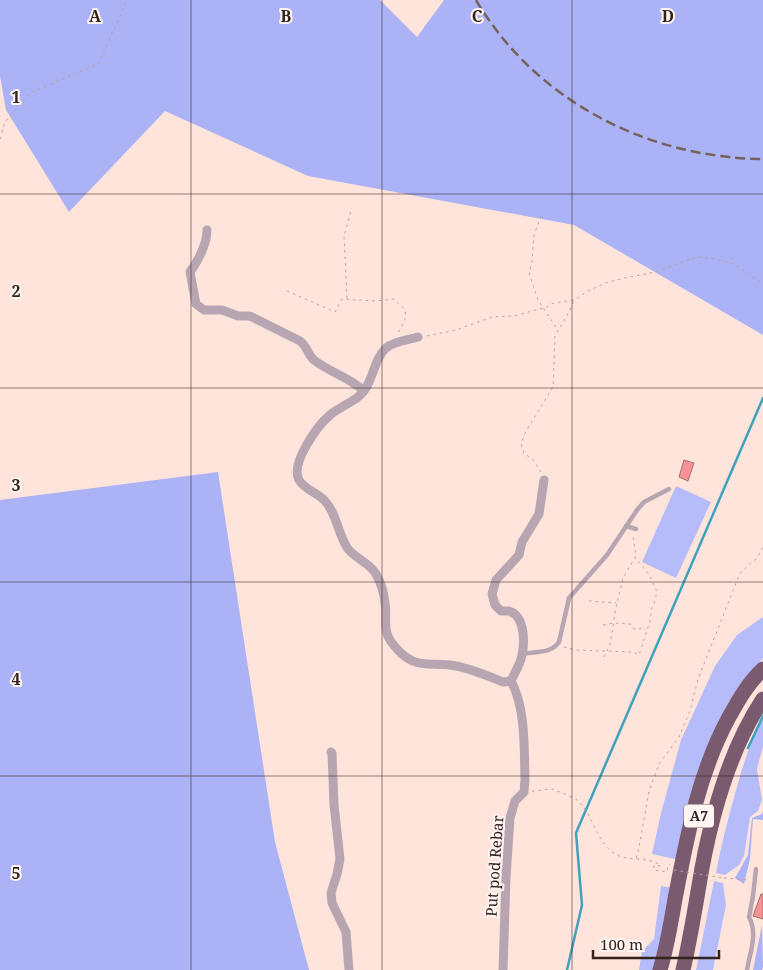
<svg xmlns="http://www.w3.org/2000/svg" width="763" height="970" viewBox="0 0 763 970" font-family="'Noto Serif',serif">
	<style>
		.green { fill: #b5bcf9 }
		.forest { fill: #abb2f6 }
		.lines { fill: none; stroke-linecap: round; stroke-linejoin: round }
		.stream { stroke: #40a1bc; stroke-width: 2.5 }
		.building { fill: #f69294; stroke: #9a7070 }
		.path { stroke: #b8a199; stroke-width: 1; stroke-dasharray: 2.5 4; stroke-linecap: butt }
		.lane { stroke: #b7a6b1; stroke-width: 4.5 }
		.street { stroke: #b7a6b1; stroke-width: 9 }
		.highway { stroke: #7a5a6f; stroke-width: 15 }
		.rail { stroke: #75625b; stroke-width: 2.5; stroke-dasharray: 10 5; stroke-linecap: butt }
		.path-bridge { stroke: #b8a199; stroke-width: 1; stroke-dasharray: 2.5 4; stroke-linecap: butt }
		.grid { fill: none; stroke: #33231d; stroke-width: 1; stroke-opacity: 0.55 }
		.labels { text-anchor: middle; stroke-width: 4; stroke-linejoin: round; paint-order: stroke }
		.shield { fill: #fff5f2; stroke: #70625d; stroke-width: 1 }
		.shield-label { font-size: 14px; font-weight: bold; fill: #33231d }
		.street-label { font-size: 15px; fill: #33231d; stroke: #fff5f2 }
		.grid-label { font-size: 16px; text-anchor: middle; font-weight: bold; fill: #33231d; stroke: #fff5f2; stroke-width: 4; stroke-linejoin: round; paint-order: stroke }
	</style>
	<rect width="100%" height="100%" fill="#ffe4db"/>
	<g class="green">
		<polygon points="676,486 711,502 676,578 642,562"/>
		<polygon points="763,617 763,658 747,679 679,860 652,854 661,813 681,740 715,666 737,635"/>
		<path d="M763,719V746L757,769L762,800L758,811L750,817L744,856L739,865L725,875L716,873C722,840 731,808 740,776C746,757 752,737 763,719Z"/>
		<polygon points="714,881 723,883 726,905 713,970 696,970"/>
		<polygon points="661,886 674,888 657,970 639,970 642,951 654,939"/>
	</g>
	<g class="forest">
		<polygon points="0,0 380,0 417,37 444,0 763,0 763,335 574,225 308,176 165,111 69,212 6,110 0,76"/>
		<polygon points="218,472 275,842 309,970 0,970 0,500"/>
		<polygon points="763,810 763,820 753,819 750,859 744,884 735,878 748,855 752,818 762,814"/>
		<polygon points="762,925 763,967 762,970 753,970"/>
	</g>
	<g class="lines">
		<g class="stream">
			<polyline points="748,748 763,716"/>
			<polyline points="567,970 582,905 576,833 763,398"/>
		</g>
	</g>
	<g class="building">
		<polygon points="684,460 694,463 688,481 679,477"/>
		<polygon points="761,894 763,894 763,919 753,916"/>
	</g>
	<g class="lines">
		<g class="path">
			<polyline points="0,139 5,122 30,93 98,64 120,17 126,0"/>
			<polyline points="541,216 534,235 532,262 529,273 538,300 557,329"/>
			<path d="M287,291L335,312L342,299L376,301L394,299C410,313 408,315 398,333"/>
			<polyline points="347,298 344,236 352,208"/>
			<polyline points="427,336 456,330 492,317 514,316 547,307 550,304 574,300 588,291 605,283 629,277 651,273 697,257 714,259 734,264 763,284"/>
			<polyline points="541,472 534,461 524,453 521,444 525,433 553,387 555,336 570,310 574,300"/>
			<polyline points="589,601 616,603"/>
			<polyline points="603,625 614,623 630,624 632,625 634,629 642,628 646,629"/>
			<polyline points="564,647 575,650 633,652 639,655 650,621 652,608 654,604 657,592 650,576 635,557"/>
			<polyline points="604,657 610,645 616,607 623,578 636,556 633,536"/>
			<path d="M532,791C538,791 546,789 552,789C555,790 559,792 563,793C567,795 573,797 577,800C594,815 595,841 615,854C628,862 648,856 660,865"/>
			<polyline points="636,858 638,853 649,791 659,764 679,737 690,711 698,679 740,573 757,558 763,547"/>
			<polyline points="659,865 659,867 654,866 654,870 667,872 668,865 670,865"/>
			<polyline points="724,878 748,880"/>
		</g>
		<g class="lane">
			<polyline points="626,526 636,529"/>
			<path d="M522,654C535,651 551,654 559,642L569,598L607,555L637,510L644,502L669,489"/>
			<path d="M747,970C750,952 758,934 749,917L753,896L756,869"/>
		</g>
		<g class="street">
			<path d="M207,230C207,244 198,261 190,272L196,304L204,310H222L238,316H250L300,341C308,347 307,354 314,360C329,372 349,377 364,391"/>
			<path d="M418,337C409,340 394,341 386,348C372,361 374,384 358,397C349,404 338,408 330,415C317,426 290,464 299,480C305,490 318,493 325,501C337,514 338,535 348,549C356,559 370,563 376,574C381,583 384,593 385,603C388,623 380,631 397,649C416,671 433,661 456,666C472,669 488,676 503,682L511,681"/>
			<polyline points="331,752 332,753 334,805 340,859 337,874 331,893 332,903 346,932 349,970"/>
			<path d="M503,970L506,877L510,818L515,801L524,792L525,780C524,750 526,708 511,681C514,674 519,666 521,659C525,646 526,616 509,611C509,611 501,611 501,611L495,605L492,594L496,580L519,555L522,542L539,514L544,480"/>
		</g>
		<g class="highway">
			<path d="M660,970C667,947 671,923 675,899C687,837 698,775 728,719C738,701 747,684 763,669"/>
			<path d="M683,970C691,936 696,902 702,868C713,809 730,749 763,699"/>
		</g>
		<path class="rail" d="M476,0C535,100 647,158 763,159"/>
		<polyline class="path-bridge" points="674,870 724,878"/>
	</g>
	<path class="grid" d="M191,0V970M382,0V970M572,0V970M0,194H763M0,388H763M0,582H763M0,776H763"/>
	<g class="labels">
		<rect class="shield" x="684" y="804.5" width="30" height="23" rx="4"/>
		<g class="shield-label">
			<text x="699" y="821">A7</text>
		</g>
		<g class="street-label">
			<text transform="translate(495 866) rotate(-86)" y="5">Put pod Rebar</text>
		</g>
	</g>
	<g class="grid-label">
		<text x="95" y="22">A</text>
		<text x="286" y="22">B</text>
		<text x="477" y="22">C</text>
		<text x="668" y="22">D</text>
		<text x="16" y="103">1</text>
		<text x="16" y="297">2</text>
		<text x="16" y="491">3</text>
		<text x="16" y="685">4</text>
		<text x="16" y="879">5</text>
	</g>
	<path d="M593 950v8h126v-8" fill="none" stroke="#33231d" stroke-width="2.5"/>
	<text x="600" y="950" font-size="15" fill="#33231d" stroke="#fff5f2" stroke-width="4" paint-order="stroke">100 m</text>
</svg>
